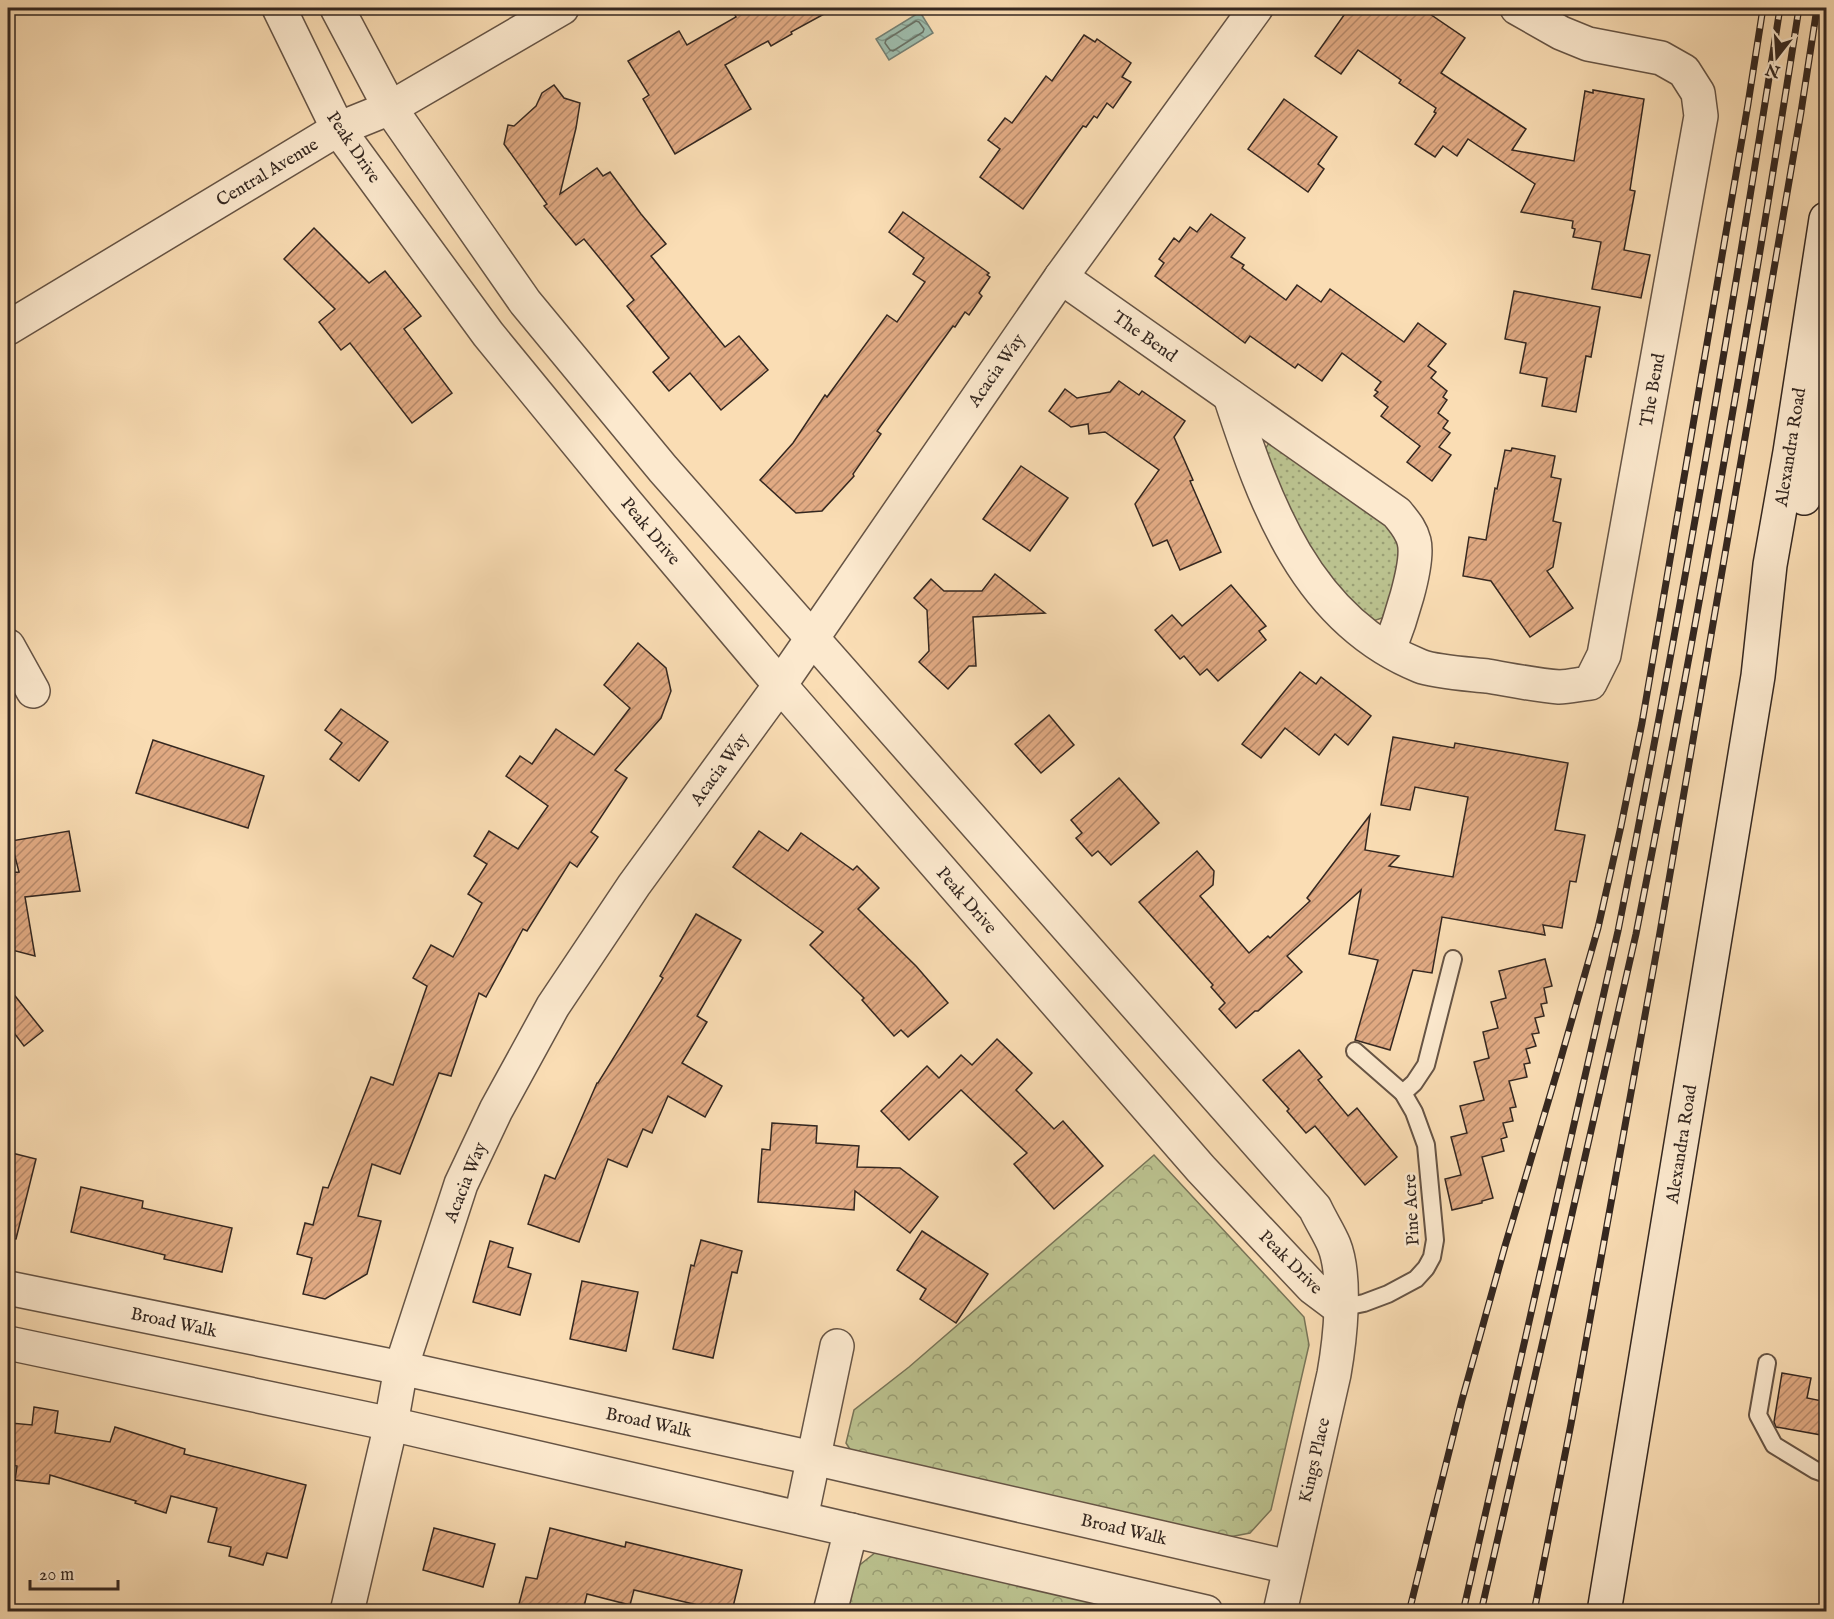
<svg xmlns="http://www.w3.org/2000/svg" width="1834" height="1619" viewBox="0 0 1834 1619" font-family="'IM FELL English',serif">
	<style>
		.grass { fill: url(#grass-dots); stroke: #787458; stroke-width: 1.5 }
		.park { fill: url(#park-crowns); stroke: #787458; stroke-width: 1.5 }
		.water { fill: url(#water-waves); stroke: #748074; stroke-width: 1.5 }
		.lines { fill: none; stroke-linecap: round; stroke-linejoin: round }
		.shore { stroke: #697266; stroke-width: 1.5 }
		.building { fill: url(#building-hatch); stroke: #342720; stroke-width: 1.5 }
		.lane-casing { stroke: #665445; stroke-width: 20 }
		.street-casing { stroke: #665445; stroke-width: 36 }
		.secondary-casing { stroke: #342720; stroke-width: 36 }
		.lane { stroke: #fce9ce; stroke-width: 16 }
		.street { stroke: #fce9ce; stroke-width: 33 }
		.secondary { stroke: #fce9ce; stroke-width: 33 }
		.rail-casing { stroke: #342720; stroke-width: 7 }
		.rail { stroke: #fce9ce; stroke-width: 4.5; stroke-dasharray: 14; stroke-linecap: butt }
		.labels { text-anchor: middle; stroke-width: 5; stroke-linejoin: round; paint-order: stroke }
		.street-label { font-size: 18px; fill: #342720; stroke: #fce9ce }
	</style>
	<defs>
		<pattern id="grass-dots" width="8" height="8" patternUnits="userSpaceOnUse" patternTransform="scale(1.5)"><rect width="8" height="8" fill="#bbc28f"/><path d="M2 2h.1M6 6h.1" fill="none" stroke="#999e74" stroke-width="1.8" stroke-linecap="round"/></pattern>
		<pattern id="park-crowns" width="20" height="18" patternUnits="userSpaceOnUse" patternTransform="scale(1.5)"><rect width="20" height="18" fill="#bbc28f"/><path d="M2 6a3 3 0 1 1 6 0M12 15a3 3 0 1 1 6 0" fill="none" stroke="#999e74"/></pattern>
		<pattern id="water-waves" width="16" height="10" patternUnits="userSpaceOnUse" patternTransform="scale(1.5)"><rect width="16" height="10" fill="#9ebcac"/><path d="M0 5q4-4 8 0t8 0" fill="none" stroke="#82998c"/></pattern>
		<pattern id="building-hatch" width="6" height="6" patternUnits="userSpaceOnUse" patternTransform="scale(1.5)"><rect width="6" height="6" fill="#e1aa83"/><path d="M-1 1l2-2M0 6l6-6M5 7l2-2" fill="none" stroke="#b78a6b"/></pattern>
	</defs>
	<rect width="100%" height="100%" fill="#faddb4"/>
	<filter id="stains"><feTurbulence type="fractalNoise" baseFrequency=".00333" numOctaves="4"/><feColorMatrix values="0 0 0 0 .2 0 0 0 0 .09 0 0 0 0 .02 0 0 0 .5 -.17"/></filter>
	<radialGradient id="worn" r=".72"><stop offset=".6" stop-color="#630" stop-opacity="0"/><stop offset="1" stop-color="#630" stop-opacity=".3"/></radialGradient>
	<polygon class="grass" points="1274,441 1404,533 1388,616 1373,621 1364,619 1307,556 1263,452 1269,443"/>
	<g class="park">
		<polygon points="1154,1155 1304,1317 1309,1345 1271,1510 1250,1533 1219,1539 855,1457 846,1443 854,1410 909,1367"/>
		<polygon points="881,1548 1141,1612 846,1612 856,1568"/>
	</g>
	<polygon class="water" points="920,12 933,33 889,60 876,39"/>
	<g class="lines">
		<polygon class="shore" points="916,21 919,22 924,29 923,32 893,51 890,50 885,43 886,40"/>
	</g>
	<g class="building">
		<polygon points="731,8 835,8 791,32 792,34 771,46 768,41 725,65 751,109 675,154 643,99 649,95 628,61 679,31 687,45 736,17"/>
		<polygon points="1349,8 1421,8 1465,38 1441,73 1526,129 1512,150 1574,161 1585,91 1593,93 1593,90 1644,99 1630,190 1635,191 1624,250 1650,255 1641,298 1592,289 1601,242 1573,237 1575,229 1572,228 1573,221 1521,212 1535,184 1468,139 1457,156 1443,146 1435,157 1415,144 1436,113 1434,112 1436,108 1399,83 1401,80 1358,50 1341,74 1315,56"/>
		<polygon points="1084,35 1095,42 1097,39 1131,63 1122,77 1131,82 1113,108 1107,103 1097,118 1094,116 1086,127 1083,126 1023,209 980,177 1000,149 988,140 1005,118 1012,123 1046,76 1052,81"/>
		<polygon points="554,85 564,98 580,103 576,128 560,194 597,168 603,176 610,172 641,214 666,244 651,256 725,347 739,336 768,370 721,410 690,373 669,391 653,372 669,358 627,306 634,300 584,239 576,245 544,206 547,204 504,144 508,125 514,126 536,106 542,93"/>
		<polygon points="1284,99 1337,137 1318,164 1324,169 1308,192 1248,149"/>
		<polygon points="903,212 989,273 987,275 990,277 979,293 982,296 969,315 965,312 955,327 953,326 877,431 881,434 853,474 854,476 822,511 796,513 760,480 793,443 825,395 827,397 887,315 897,322 925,282 913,274 924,258 889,232"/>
		<polygon points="1211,214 1245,238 1231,257 1244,265 1242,268 1286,300 1297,285 1321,302 1330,289 1404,342 1418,323 1446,344 1428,366 1436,372 1431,378 1447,391 1443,397 1447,400 1438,413 1448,421 1443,428 1450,433 1439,447 1451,455 1432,481 1407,462 1420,446 1381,416 1388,407 1374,396 1378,392 1375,390 1381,382 1342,353 1322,381 1298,364 1295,368 1250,336 1245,343 1155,276 1164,263 1159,259 1174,238 1179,242 1190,227 1197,232"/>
		<polygon points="314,228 369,283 385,271 421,316 404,329 452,393 412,423 350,343 341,350 319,322 335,309 284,259"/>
		<polygon points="1514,291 1600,307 1591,357 1586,356 1576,412 1542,406 1547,378 1520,373 1526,343 1505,339"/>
		<polygon points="1119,381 1139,395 1142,391 1185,421 1174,437 1193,480 1190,481 1221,552 1180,570 1167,540 1153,546 1135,504 1159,470 1105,432 1089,434 1088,424 1071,427 1049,411 1065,389 1077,398 1110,392"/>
		<polygon points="1512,448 1555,456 1551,477 1561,479 1553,521 1561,523 1553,567 1547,571 1573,608 1530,637 1491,581 1463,576 1469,537 1486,540 1495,488 1497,489 1505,450 1511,451"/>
		<polygon points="1021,466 1068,498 1030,551 983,519"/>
		<polygon points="995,574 1045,613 973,617 976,666 969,666 948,689 919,662 929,651 927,610 914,598 931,579 944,591 982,591"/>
		<polygon points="1231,585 1266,626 1259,631 1266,640 1218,681 1207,669 1200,675 1184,656 1180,659 1155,630 1172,615 1182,626"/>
		<polygon points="638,643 666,668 671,691 661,718 615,770 627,778 591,832 598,837 577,867 570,862 527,931 523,929 486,997 479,993 451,1076 439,1073 400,1174 372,1164 358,1216 381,1221 367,1274 325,1299 303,1294 312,1258 297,1254 305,1223 313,1225 323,1187 328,1188 371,1077 393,1085 427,986 413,978 431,945 453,957 482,903 468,894 487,864 474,856 489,831 518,849 548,806 506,776 520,756 532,764 556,729 594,755 630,708 604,685"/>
		<polygon points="1300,672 1316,684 1321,677 1371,716 1348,745 1335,734 1319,755 1285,728 1261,758 1242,744"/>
		<polygon points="341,709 388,742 359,781 330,759 342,743 325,730"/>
		<polygon points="1049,715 1074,745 1041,773 1015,744"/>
		<polygon points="1393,737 1454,748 1455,743 1568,763 1555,830 1585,835 1576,882 1570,881 1562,928 1543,925 1545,935 1442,917 1432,973 1413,970 1390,1050 1355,1040 1378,960 1349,954 1361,890 1287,956 1302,972 1258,1011 1255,1011 1236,1028 1219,1009 1225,1003 1211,987 1213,985 1139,902 1197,851 1214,871 1213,885 1200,896 1249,953 1268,936 1270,938 1310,901 1307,898 1370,815 1365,850 1399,856 1389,866 1453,877 1468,797 1415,787 1410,810 1381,805"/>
		<polygon points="153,740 264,776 248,828 136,793"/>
		<polygon points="1119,778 1159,823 1111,865 1098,851 1092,856 1076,838 1082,833 1071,820"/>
		<polygon points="69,831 80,891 25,897 35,956 8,949 8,873 19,872 11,841"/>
		<polygon points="759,831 788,851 801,833 853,870 857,866 879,888 858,909 916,966 948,1003 908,1037 901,1030 894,1036 862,1000 864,998 810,945 823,932 733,867"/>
		<polygon points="696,914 741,940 697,1016 707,1022 682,1063 722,1086 705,1117 668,1096 652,1133 643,1129 627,1167 608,1159 579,1242 528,1224 545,1175 555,1179 597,1083 598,1083 663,978 660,976"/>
		<polygon points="1545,959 1552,986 1544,988 1547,1003 1541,1004 1544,1016 1535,1018 1539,1033 1532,1034 1536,1046 1526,1049 1530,1063 1524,1064 1527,1077 1509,1081 1516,1107 1510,1108 1513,1121 1503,1123 1507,1137 1501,1139 1504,1151 1482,1157 1493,1198 1482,1201 1482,1203 1452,1210 1445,1179 1461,1175 1451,1137 1467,1133 1460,1106 1484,1100 1474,1062 1489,1058 1483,1032 1498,1028 1491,1002 1506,998 1499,971"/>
		<polygon points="8,987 43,1031 24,1046 8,1025"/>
		<polygon points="997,1039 1032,1073 1016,1090 1054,1129 1063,1121 1103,1166 1054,1209 1014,1164 1027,1153 961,1090 909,1140 881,1111 927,1066 939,1078 961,1055 972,1065"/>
		<polygon points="1299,1050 1322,1077 1318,1080 1348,1116 1357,1108 1397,1157 1365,1185 1315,1126 1306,1133 1287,1111 1289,1109 1263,1080"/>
		<polygon points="772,1123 817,1126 816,1143 859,1146 857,1167 900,1168 938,1197 910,1233 855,1191 854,1210 758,1202 762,1149 770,1150"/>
		<polygon points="8,1152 36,1159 16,1239 8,1238"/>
		<polygon points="81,1187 143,1201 142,1208 232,1228 222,1272 164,1259 165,1255 71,1232"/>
		<polygon points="922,1231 988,1274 956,1323 920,1299 926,1289 897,1270"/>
		<polygon points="701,1240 742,1251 737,1273 732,1272 713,1358 673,1349 691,1265 694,1266"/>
		<polygon points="490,1241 513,1248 508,1267 531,1274 520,1315 473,1302"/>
		<polygon points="582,1281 638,1292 626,1351 570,1339"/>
		<polygon points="1782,1373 1811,1378 1807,1398 1827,1402 1827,1436 1776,1427 1774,1422"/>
		<polygon points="34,1407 58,1411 55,1433 110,1442 115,1427 185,1449 184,1454 306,1485 287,1558 267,1553 263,1565 229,1556 231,1547 208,1542 217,1508 171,1496 166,1513 135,1503 136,1501 50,1475 49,1484 15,1480 17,1466 8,1464 8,1437 9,1437 11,1423 32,1425"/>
		<polygon points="434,1528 495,1544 483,1587 423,1570"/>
		<polygon points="550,1528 625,1547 626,1542 742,1570 732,1611 723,1611 634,1590 630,1605 587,1594 583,1611 533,1611 518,1608 526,1577 537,1579"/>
	</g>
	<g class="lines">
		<g class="lane-casing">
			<g id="lane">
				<polyline points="1403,1093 1414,1083 1426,1065 1453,959"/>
				<polyline points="1340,1308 1364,1303 1388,1294 1416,1279 1426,1268 1432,1257 1435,1240 1426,1145 1414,1112 1403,1093 1355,1051"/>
				<polyline points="1767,1363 1758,1415 1774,1445 1815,1470 1826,1474"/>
			</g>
		</g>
		<g class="street-casing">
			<g id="street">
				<polyline points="279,8 338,129 488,334 624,500 780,685 1201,1169 1312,1287 1340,1308"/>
				<path d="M337,8L390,108L525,302L663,469L1315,1208C1321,1221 1329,1233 1334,1245C1347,1277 1340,1340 1334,1374L1280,1612"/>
				<path d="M1061,277L1397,513C1404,522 1411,529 1414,541C1420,564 1398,627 1389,650"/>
				<polyline points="8,328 338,129 390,108 562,8"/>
				<path d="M1230,396C1265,503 1306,620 1420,666C1435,672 1469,674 1487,676C1511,680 1535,685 1559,687C1569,687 1580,684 1590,683L1604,655L1701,116L1698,93L1684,71L1661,58L1588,44L1561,33L1517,8"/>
				<polyline points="8,646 33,691"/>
				<polyline points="8,1288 401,1368 813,1458 1289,1567"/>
				<polyline points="8,1343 391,1424 1206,1612"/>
				<polyline points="801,1518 837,1346"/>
				<polyline points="347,1612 391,1424 401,1368 461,1184 496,1110 553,1006 634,885 780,685 1061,277 1256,8"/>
				<polyline points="830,1612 851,1530"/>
			</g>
		</g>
		<g class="secondary-casing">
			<g id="secondary">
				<polyline points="1804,498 1826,383"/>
				<polyline points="1604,1612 1758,676 1770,565 1790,452 1826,219"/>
			</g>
		</g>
		<use href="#lane" class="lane"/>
		<use href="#street" class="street"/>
		<use href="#secondary" class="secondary"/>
		<g class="rail-casing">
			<g id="rail">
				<polyline points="1409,1612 1462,1400 1505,1246 1557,1072 1598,928 1621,826 1642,723 1748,104 1763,8"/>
				<path d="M1463,1612L1618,931C1679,624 1732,316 1780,8"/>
				<path d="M1481,1612L1636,934C1697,627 1751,317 1799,8"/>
				<polyline points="1534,1612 1571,1424 1659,938 1801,112 1817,8"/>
			</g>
		</g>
		<use href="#rail" class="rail"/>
	</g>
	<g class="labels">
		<g class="street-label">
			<text transform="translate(354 147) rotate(56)" y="6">Peak Drive</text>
			<text transform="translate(267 172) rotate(-31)" y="6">Central Avenue</text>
			<text transform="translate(1145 336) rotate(35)" y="6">The Bend</text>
			<text transform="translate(996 370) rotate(-55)" y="6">Acacia Way</text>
			<text transform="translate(1652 390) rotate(-80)" y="6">The Bend</text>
			<text transform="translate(1790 447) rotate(-81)" y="6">Alexandra Road</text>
			<text transform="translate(651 531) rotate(50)" y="6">Peak Drive</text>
			<text transform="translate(719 769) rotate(-54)" y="6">Acacia Way</text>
			<text transform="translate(967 900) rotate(49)" y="6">Peak Drive</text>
			<text transform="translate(1681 1144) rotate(-81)" y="6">Alexandra Road</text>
			<text transform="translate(465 1182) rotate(-68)" y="6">Acacia Way</text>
			<text transform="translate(1411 1210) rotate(-93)" y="6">Pine Acre</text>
			<text transform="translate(1291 1262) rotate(45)" y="6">Peak Drive</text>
			<text transform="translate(174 1322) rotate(12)" y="6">Broad Walk</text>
			<text transform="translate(649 1422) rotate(12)" y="6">Broad Walk</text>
			<text transform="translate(1314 1460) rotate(-77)" y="6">Kings Place</text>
			<text transform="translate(1124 1529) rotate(13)" y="6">Broad Walk</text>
		</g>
	</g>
	<rect width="1834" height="1619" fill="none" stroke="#faddb4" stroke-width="30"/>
	<rect x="9" y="9" width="1816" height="1601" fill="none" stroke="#342720" stroke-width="3"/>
	<rect x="15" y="15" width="1804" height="1589" fill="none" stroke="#342720" stroke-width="1.5"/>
	<g transform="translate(1777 57) rotate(197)" stroke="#fce9ce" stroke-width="4.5" paint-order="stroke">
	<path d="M0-4.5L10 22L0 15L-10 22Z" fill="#342720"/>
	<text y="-9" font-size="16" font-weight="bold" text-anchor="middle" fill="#342720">N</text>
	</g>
	<path d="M30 1580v9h88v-9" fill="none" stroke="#342720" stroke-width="3"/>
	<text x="39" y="1580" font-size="18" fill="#342720" stroke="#fce9ce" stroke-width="4.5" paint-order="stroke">20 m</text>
	<rect width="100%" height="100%" filter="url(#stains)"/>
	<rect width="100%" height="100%" fill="url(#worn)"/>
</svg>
